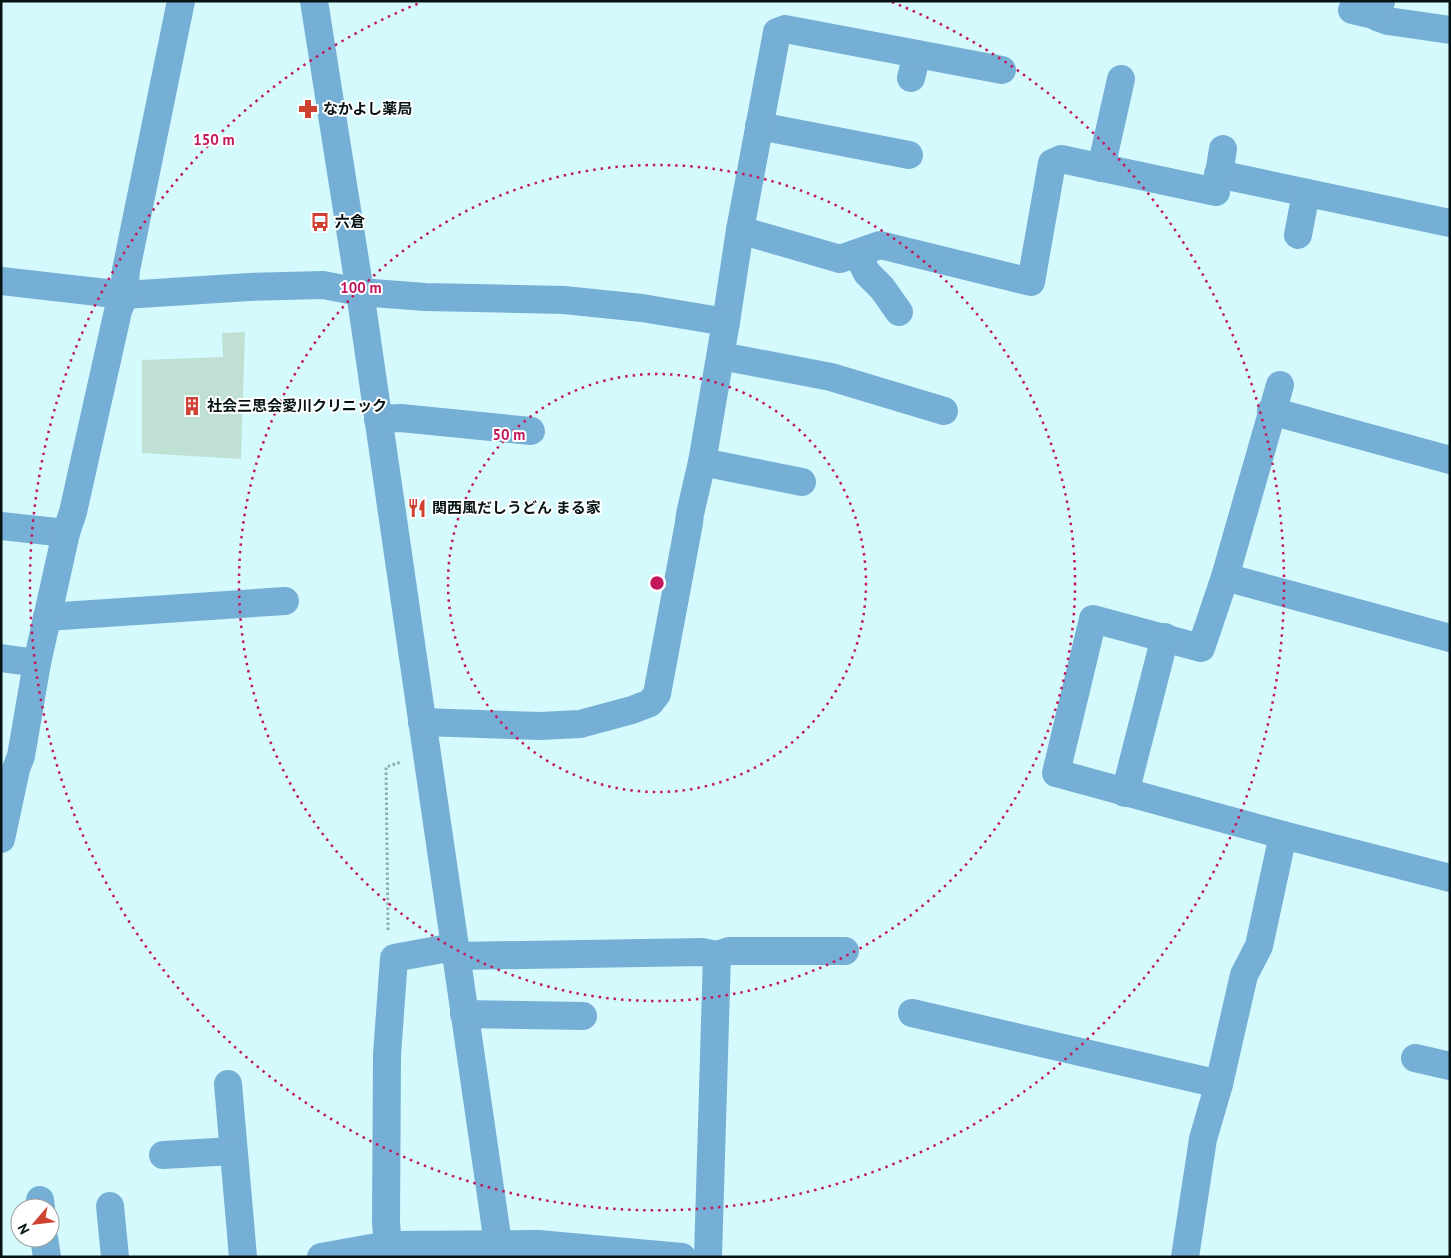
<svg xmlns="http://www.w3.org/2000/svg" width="1451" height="1258" viewBox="0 0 1451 1258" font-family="'PT Sans','Noto Sans JP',sans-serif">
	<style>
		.building { fill: #bfe0d3 }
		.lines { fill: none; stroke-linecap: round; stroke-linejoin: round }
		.path { stroke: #8fadaf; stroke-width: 3; stroke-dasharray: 2.5 2.5; stroke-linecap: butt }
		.minor { stroke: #76afd5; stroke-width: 28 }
		.ring { fill: none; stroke: #c2185b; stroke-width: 2.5; stroke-dasharray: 2.5 5 }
		.labels { text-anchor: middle; stroke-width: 4; stroke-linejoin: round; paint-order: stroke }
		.poi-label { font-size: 15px; font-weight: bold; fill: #061314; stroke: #fff; text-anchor: start }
		.centre { fill: #c2185b; stroke: #fff; stroke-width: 2.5 }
		.ring-label { font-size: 15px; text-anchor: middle; font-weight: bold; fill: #c2185b; stroke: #fff; stroke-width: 4; stroke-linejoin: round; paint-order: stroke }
	</style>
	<rect width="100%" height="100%" fill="#d4fafd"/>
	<polygon class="building" points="245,332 241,459 142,453 142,360 223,357 222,333"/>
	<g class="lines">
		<polyline class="path" points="388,930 386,767 401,762"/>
		<g class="minor">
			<polyline points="314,1 360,292 500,1257"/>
			<polyline points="1381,1 1377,17 1388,21 1450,30"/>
			<polyline points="1352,10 1377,16"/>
			<polyline points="911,78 917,54"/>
			<polyline points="759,126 909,155"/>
			<polyline points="1101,168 1121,79"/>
			<polyline points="1218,174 1450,223"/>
			<polyline points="740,230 840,259 880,245 1031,282 1052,163 1061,159 1216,192 1223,149"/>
			<polyline points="1298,235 1306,193"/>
			<polyline points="857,253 867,273 882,288 899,312"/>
			<polyline points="1,281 124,295 249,287 323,285 360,292 425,297 564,300 642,308 726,322 740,230 777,32 785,29 1002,70"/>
			<polyline points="721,356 831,377 944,411"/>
			<polyline points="1280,385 1225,577 1201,648 1093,619 1056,773 1283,835"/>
			<polyline points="1271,411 1450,460"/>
			<polyline points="378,419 401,418 531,431"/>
			<polyline points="702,462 802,482"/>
			<polyline points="1,526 66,533"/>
			<polyline points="1225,577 1450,638"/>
			<polyline points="47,617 285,601"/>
			<polyline points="1,658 37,663"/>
			<polyline points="422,722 540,726 580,724 632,710 650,703 657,694 689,523 690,514 702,462 726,322"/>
			<polyline points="1125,793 1165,637"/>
			<polyline points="1,839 16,769 21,756 37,663 66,533 73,512 118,311 124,295 126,270 181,1"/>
			<polyline points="717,955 729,951 845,951"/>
			<polyline points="455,956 702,952 717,955 708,1257"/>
			<polyline points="912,1013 1219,1084"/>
			<polyline points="464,1014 583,1016"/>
			<polyline points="1415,1058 1450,1066"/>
			<polyline points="228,1084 243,1257"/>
			<polyline points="163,1155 233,1151"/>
			<polyline points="40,1200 41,1208"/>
			<polyline points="110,1206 115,1257"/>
			<polyline points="44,1238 47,1257"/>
			<polyline points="388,1245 386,1223 387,1055 394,958 454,947"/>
			<polyline points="321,1257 388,1245 538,1244 682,1257"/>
			<polyline points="1185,1257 1203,1139 1219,1084 1244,975 1259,946 1283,835 1450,878"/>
		</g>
	</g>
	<g class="ring">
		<circle cx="657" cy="583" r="209"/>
		<circle cx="657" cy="583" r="418"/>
		<path d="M892 2A627 627 0 1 1 422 2"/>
	</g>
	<defs>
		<g id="pharmacy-bare" transform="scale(1.5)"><path d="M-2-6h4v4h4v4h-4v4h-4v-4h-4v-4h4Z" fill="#cf4232" stroke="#fff" stroke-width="2.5" paint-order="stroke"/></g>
		<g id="bus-bare" transform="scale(1.5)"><path d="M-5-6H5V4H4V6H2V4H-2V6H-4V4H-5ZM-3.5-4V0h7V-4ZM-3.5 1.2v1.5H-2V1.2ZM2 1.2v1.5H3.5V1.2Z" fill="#cf4232" stroke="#fff" stroke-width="2.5" paint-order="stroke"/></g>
		<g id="building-bare" transform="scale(1.5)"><path d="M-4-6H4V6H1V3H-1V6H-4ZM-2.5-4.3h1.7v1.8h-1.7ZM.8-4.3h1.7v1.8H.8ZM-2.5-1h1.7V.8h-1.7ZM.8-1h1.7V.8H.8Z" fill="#cf4232" stroke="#fff" stroke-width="2.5" paint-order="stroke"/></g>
		<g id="restaurant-bare" transform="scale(1.5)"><path d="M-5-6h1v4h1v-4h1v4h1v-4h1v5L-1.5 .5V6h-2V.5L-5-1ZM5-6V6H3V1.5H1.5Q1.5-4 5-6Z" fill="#cf4232" stroke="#fff" stroke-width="2.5" paint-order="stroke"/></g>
	</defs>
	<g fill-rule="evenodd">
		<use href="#pharmacy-bare" x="308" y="109"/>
		<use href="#bus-bare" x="320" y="222"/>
		<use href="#building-bare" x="192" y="406"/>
		<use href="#restaurant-bare" x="417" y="508"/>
	</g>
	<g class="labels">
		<g class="poi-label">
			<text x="323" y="114">なかよし薬局</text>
			<text x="335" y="227">六倉</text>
			<text x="207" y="411">社会三思会愛川クリニック</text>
			<text x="432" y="513">関西風だしうどん まる家</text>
		</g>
	</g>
	<circle cx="657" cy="583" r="8" class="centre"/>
	<g class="ring-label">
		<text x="214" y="145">150 m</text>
		<text x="361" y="293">100 m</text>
		<text x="509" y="440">50 m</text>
	</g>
	<rect width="1451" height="1258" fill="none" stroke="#061314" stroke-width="5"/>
	<g transform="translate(35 1223) rotate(242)"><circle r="24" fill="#ffffff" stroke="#9ba1a1"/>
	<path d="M0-4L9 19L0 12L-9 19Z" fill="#cf4232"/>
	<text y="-8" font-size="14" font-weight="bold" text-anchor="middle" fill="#061314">N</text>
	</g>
</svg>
